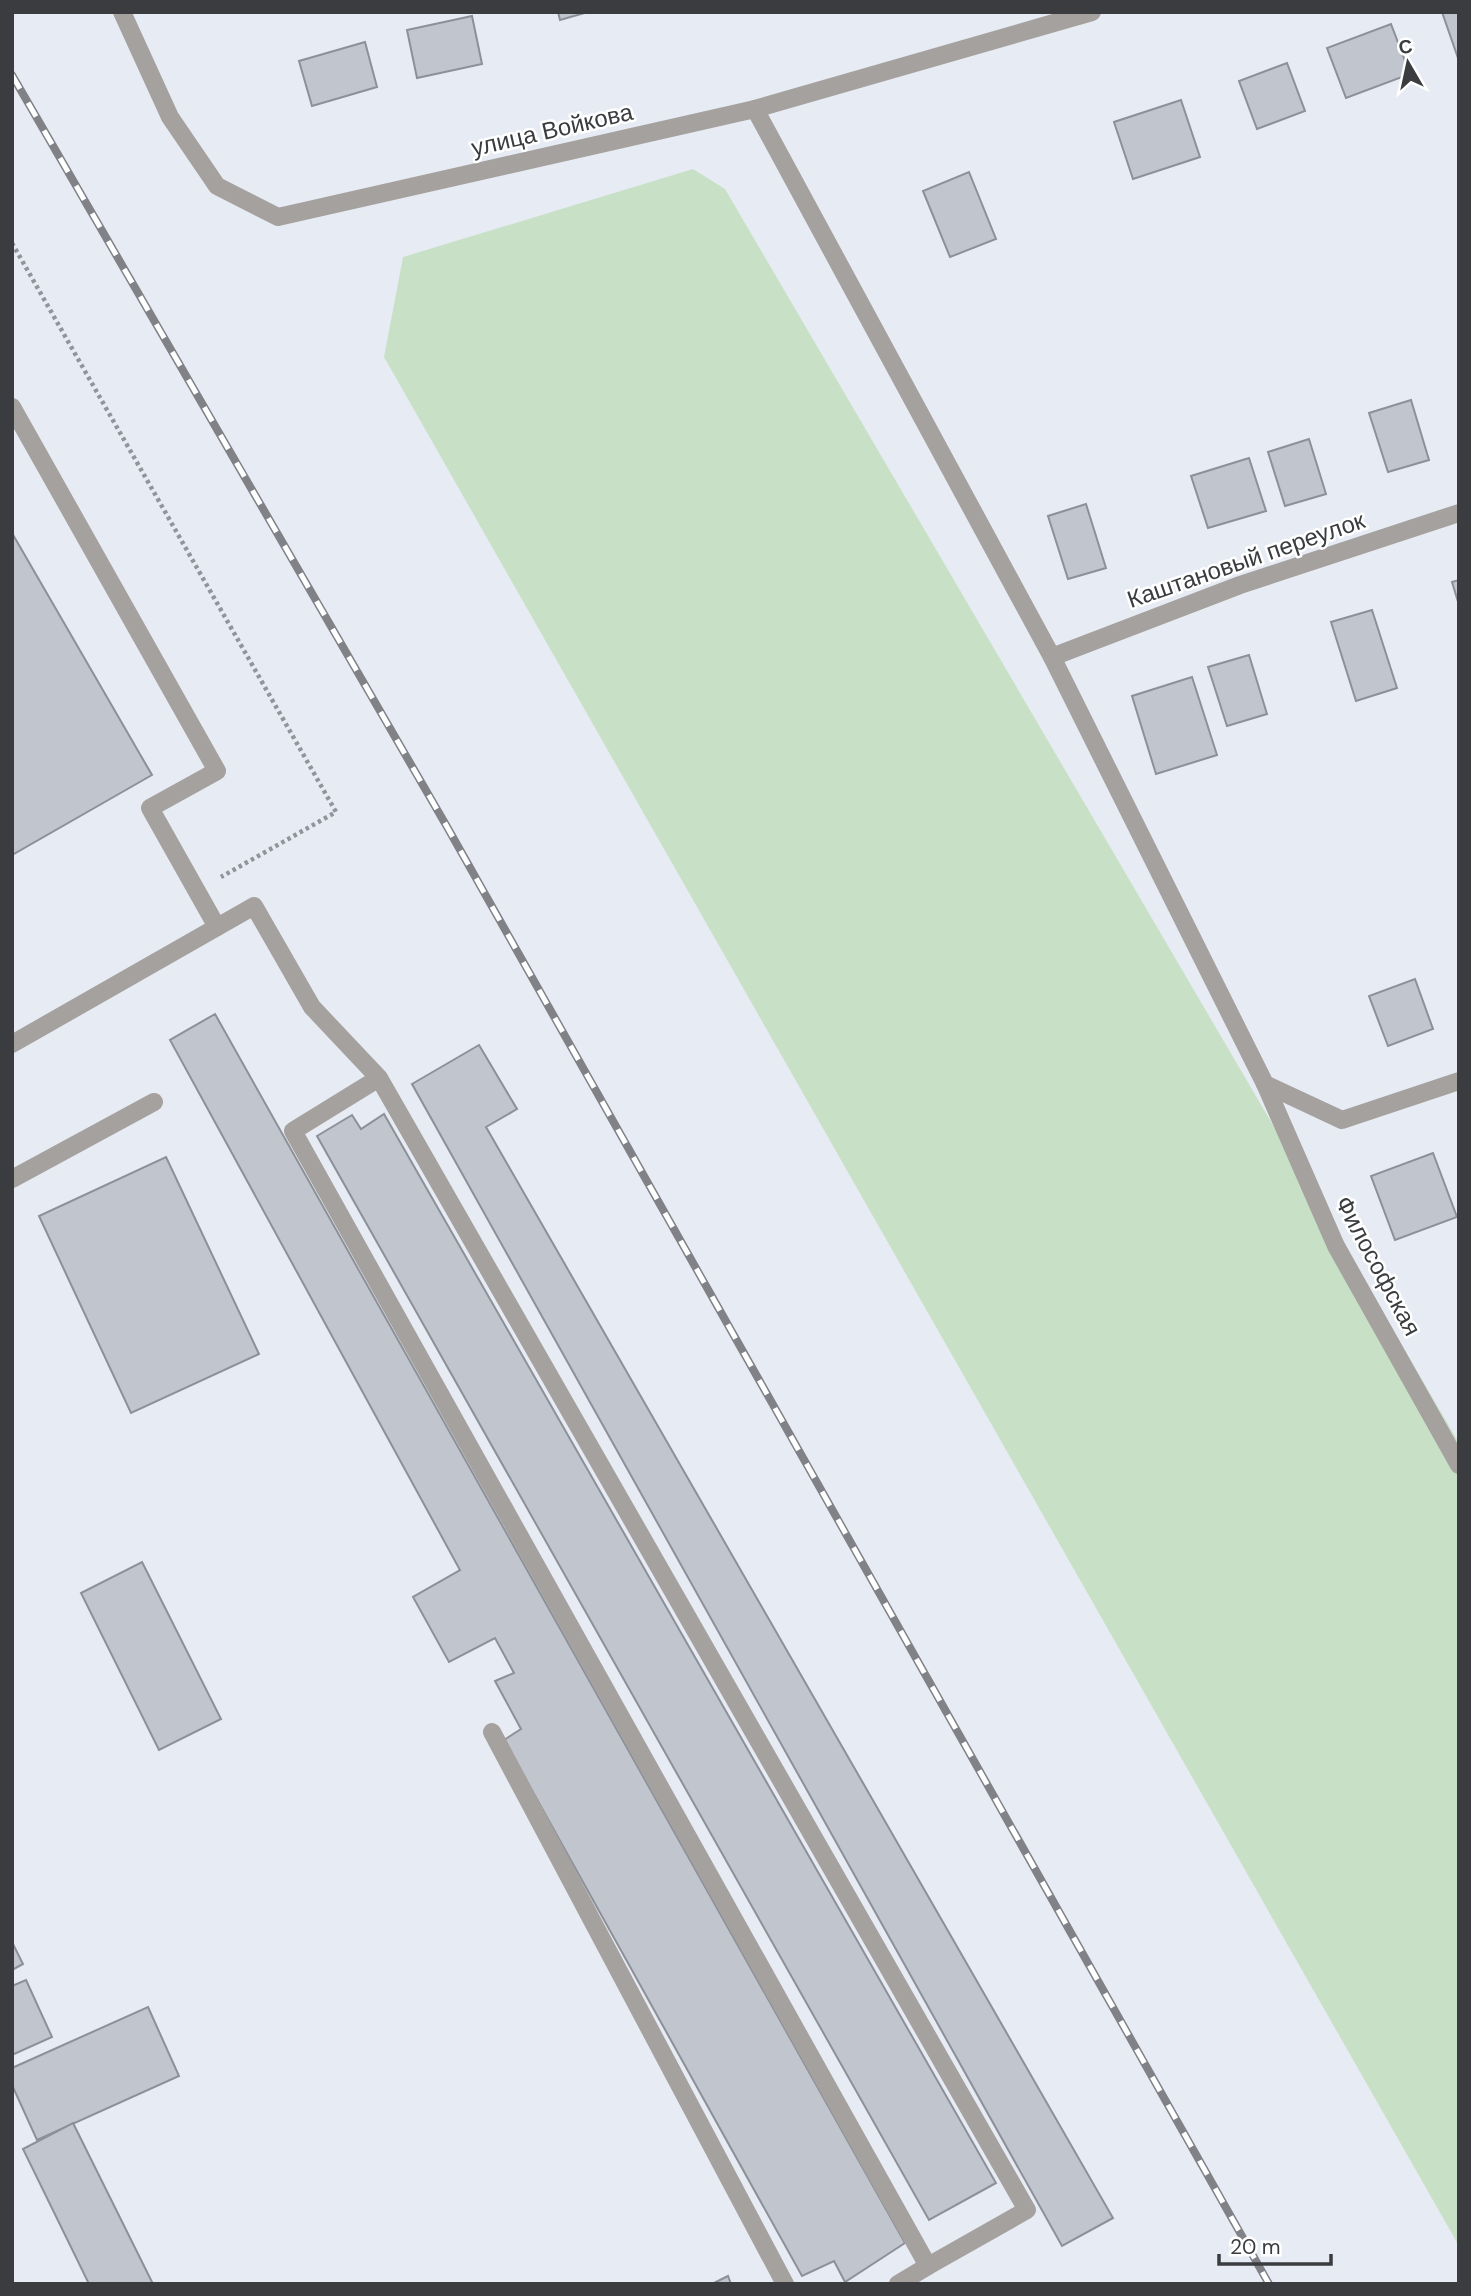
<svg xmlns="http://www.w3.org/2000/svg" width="1471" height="2296" viewBox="0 0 1471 2296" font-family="'DM Sans',sans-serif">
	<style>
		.green { fill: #c8e1c6 }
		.building { fill: #c1c5ce; stroke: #8c9098; stroke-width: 2 }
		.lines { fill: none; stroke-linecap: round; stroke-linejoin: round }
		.path { stroke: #91949a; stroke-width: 4.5; stroke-dasharray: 3.5 3.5; stroke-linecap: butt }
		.minor { stroke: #a5a19e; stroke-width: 18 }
		.rail-casing { stroke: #808288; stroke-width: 8 }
		.rail { stroke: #fff; stroke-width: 5; stroke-dasharray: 16; stroke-linecap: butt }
		.labels { text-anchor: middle; stroke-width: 5; stroke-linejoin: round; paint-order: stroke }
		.street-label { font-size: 24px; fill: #3a3c3f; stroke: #fff }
	</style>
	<rect width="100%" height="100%" fill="#e7ebf4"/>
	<polygon class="green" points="693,169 725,189 1459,1443 1459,2246 384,357 403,257"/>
	<g class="building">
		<polygon points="558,12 588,12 560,20"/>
		<polygon points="1442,12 1459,12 1459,61"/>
		<polygon points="472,16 482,64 417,78 407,30"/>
		<polygon points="1391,24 1410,74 1346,98 1327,48"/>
		<polygon points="365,42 377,87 312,106 299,61"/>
		<polygon points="1287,63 1305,111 1257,129 1239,81"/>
		<polygon points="1181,100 1200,157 1133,179 1114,122"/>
		<polygon points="969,172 996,239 950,257 923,191"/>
		<polygon points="1411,400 1429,460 1388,472 1369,413"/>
		<polygon points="1309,439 1326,494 1285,506 1268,452"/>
		<polygon points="1249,458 1266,511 1208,528 1191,476"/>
		<polygon points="1086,504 1106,568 1068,579 1048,516"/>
		<polygon points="12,533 152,775 12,855"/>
		<polygon points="1459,580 1459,605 1452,582"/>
		<polygon points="1372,610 1397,688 1356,701 1331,622"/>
		<polygon points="1249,655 1267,714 1227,726 1208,667"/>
		<polygon points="1192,677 1217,755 1156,774 1132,696"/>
		<polygon points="1415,979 1433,1029 1388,1046 1369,996"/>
		<polygon points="215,1014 905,2243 845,2282 834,2261 802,2276 504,1740 521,1729 495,1681 514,1673 495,1638 449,1662 413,1597 460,1570 170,1040"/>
		<polygon points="479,1045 517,1109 486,1127 1113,2218 1062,2246 412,1084"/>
		<polygon points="384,1114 996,2183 929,2220 317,1136 352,1115 361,1129"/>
		<polygon points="1433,1153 1457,1217 1395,1240 1371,1176"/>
		<polygon points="166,1157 259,1354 131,1413 39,1216"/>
		<polygon points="142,1562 221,1719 159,1750 81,1593"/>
		<polygon points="12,1942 23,1964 12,1970"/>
		<polygon points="26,1980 52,2037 12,2055 12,1986"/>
		<polygon points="148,2007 179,2076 37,2140 12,2085 12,2068"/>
		<polygon points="73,2123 153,2284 89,2284 23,2149"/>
		<polygon points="728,2276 731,2284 712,2284"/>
	</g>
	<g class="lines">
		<polyline class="path" points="12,243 336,812 221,877"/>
		<g class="minor">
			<polyline points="122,12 170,117 217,186 278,217 755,109 1092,12"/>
			<polyline points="755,109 1052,657 1265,1084 1342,1120 1459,1081"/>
			<polyline points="12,407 217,771 150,808 217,927"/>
			<polyline points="1052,657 1240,585 1459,513"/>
			<polyline points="12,1044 254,906 312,1007 379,1078 1027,2210 928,2266 293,1131 379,1078"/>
			<polyline points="1265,1084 1336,1246 1459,1465"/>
			<polyline points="12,1179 154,1102"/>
			<polyline points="492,1732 785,2284"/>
			<polyline points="898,2284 928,2266"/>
		</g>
		<g class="rail-casing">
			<polyline id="rail" points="12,75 446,825 1269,2284"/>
		</g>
		<use href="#rail" class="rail"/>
	</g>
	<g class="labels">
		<g class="street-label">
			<text transform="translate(552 130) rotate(-13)" y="8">улица Войкова</text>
			<text transform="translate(1246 560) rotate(-19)" y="8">Каштановый переулок</text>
			<text transform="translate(1378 1266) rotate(62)" y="8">Философская</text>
		</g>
	</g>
	<rect width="1471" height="2296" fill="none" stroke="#3a3c3f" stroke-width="28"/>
	<g transform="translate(1408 63) rotate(351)" stroke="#ffffff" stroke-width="5" paint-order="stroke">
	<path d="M0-5L12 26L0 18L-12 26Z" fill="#3a3c3f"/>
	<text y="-10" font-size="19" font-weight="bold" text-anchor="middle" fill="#3a3c3f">С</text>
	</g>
	<path d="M1219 2254v10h112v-10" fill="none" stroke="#3a3c3f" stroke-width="3.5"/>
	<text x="1230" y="2254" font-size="21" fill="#3a3c3f" stroke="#ffffff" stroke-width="5" paint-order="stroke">20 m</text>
</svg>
